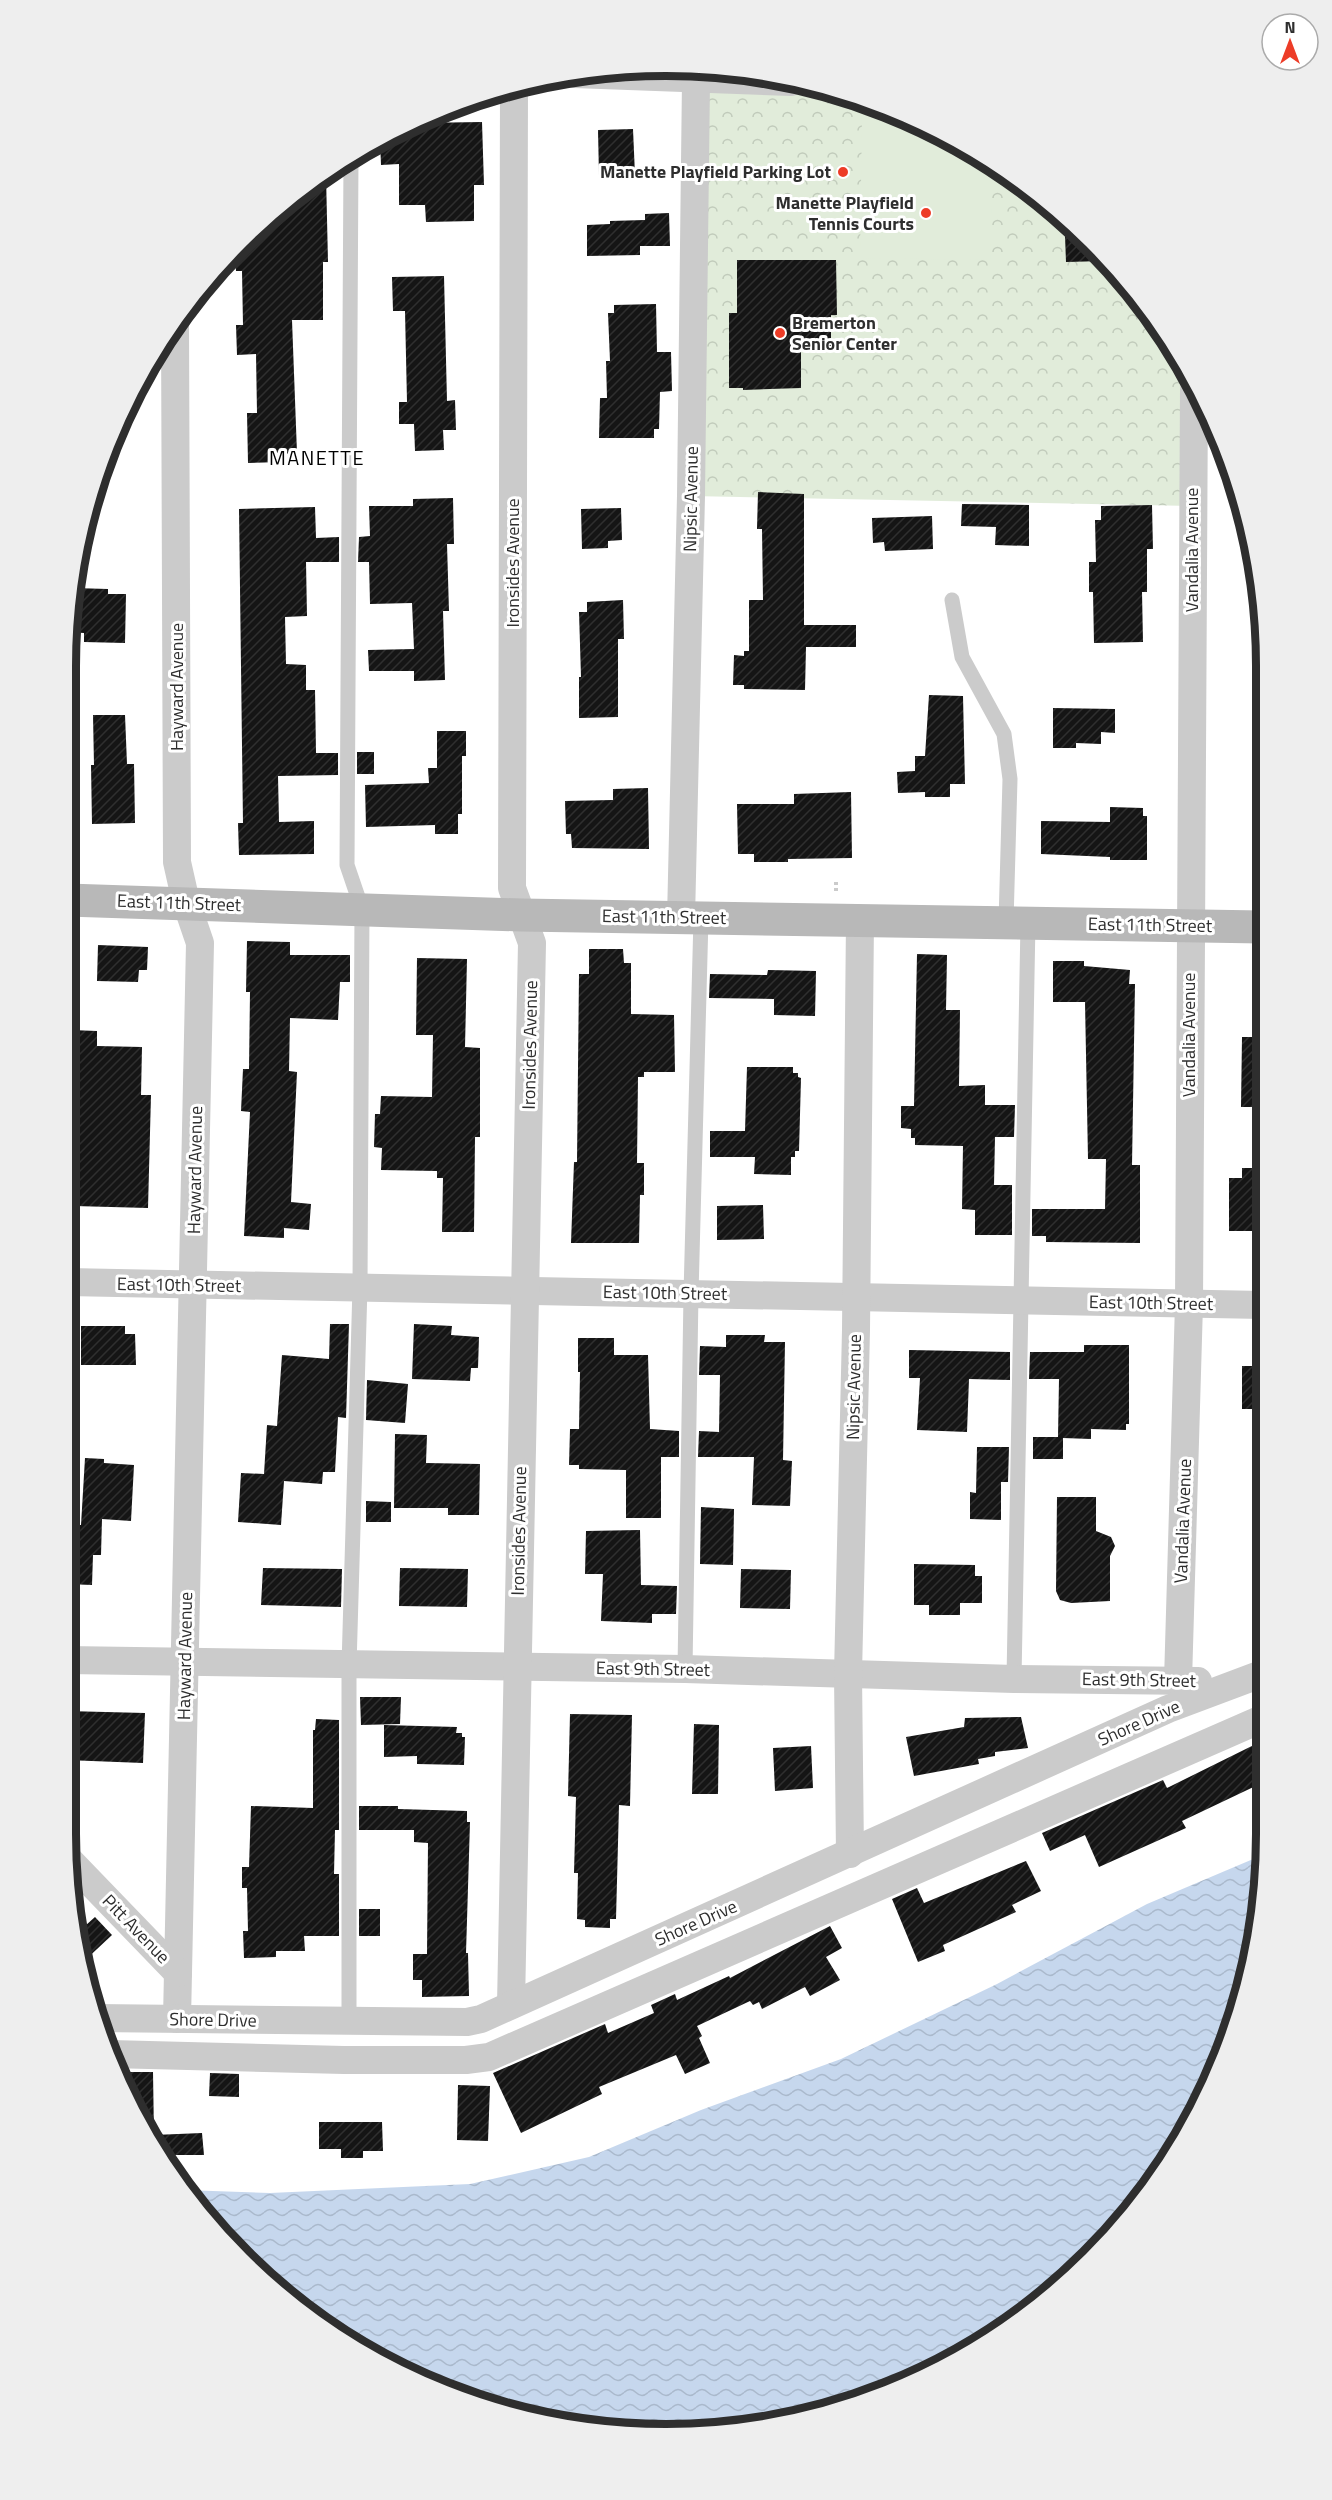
<svg xmlns="http://www.w3.org/2000/svg" width="1332" height="2500" viewBox="0 0 1332 2500" font-family="'Titillium Web',sans-serif">
	<style>
		.forest { fill: url(#forest-crowns) }
		.pitch { fill: #e1ecda }
		.water { fill: url(#water-waves) }
		.building { fill: url(#building-hatch) }
		.lines { fill: none; stroke-linecap: round; stroke-linejoin: round }
		.path { stroke: #cbcbcb; stroke-width: 4; stroke-dasharray: 3 3; stroke-linecap: butt }
		.service { stroke: #cbcbcb; stroke-width: 15 }
		.minor { stroke: #cbcbcb; stroke-width: 28 }
		.secondary { stroke: #b8b8b8; stroke-width: 33 }
		.poi-dot { fill: #ed3c27; stroke: #fff; stroke-width: 2 }
		.labels { text-anchor: middle; stroke-width: 6; stroke-linejoin: round; paint-order: stroke }
		.poi-label { font-size: 18px; font-weight: bold; fill: #2e2e2e; stroke: #fff; text-anchor: end }
		.street-label { font-size: 18px; fill: #2e2e2e; stroke: #fff }
		.neighbourhood-label { font-size: 20px; letter-spacing: 1.5px; fill: #000; stroke: #fff }
		.rim { fill: none; stroke: #2e2e2e; stroke-width: 8 }
	</style>
	<defs>
		<pattern id="forest-crowns" width="20" height="18" patternUnits="userSpaceOnUse" patternTransform="scale(1.5)"><rect width="20" height="18" fill="#e1ecda"/><path d="M2 6a3 3 0 1 1 6 0M12 15a3 3 0 1 1 6 0" fill="none" stroke="#c1cbbb"/></pattern>
		<pattern id="water-waves" width="16" height="10" patternUnits="userSpaceOnUse" patternTransform="scale(1.5)"><rect width="16" height="10" fill="#c6d7ed"/><path d="M0 5q4-4 8 0t8 0" fill="none" stroke="#aab9cc"/></pattern>
		<pattern id="building-hatch" width="6" height="6" patternUnits="userSpaceOnUse" patternTransform="scale(1.5)"><rect width="6" height="6" fill="#151515"/><path d="M-1 1l2-2M0 6l6-6M5 7l2-2" fill="none" stroke="#2f2f2f"/></pattern>
	</defs>
	<rect width="100%" height="100%" fill="#fff"/>
	<polygon class="forest" points="696,80 791,82 822,87 932,128 1061,215 1142,301 1194,390 1192,506 691,496"/>
	<polygon class="pitch" points="862,114 895,114 932,128 992,168 990,260 860,258"/>
	<polygon class="water" points="1265,1854 1265,1873 1246,1989 1204,2100 1142,2199 1090,2259 1000,2333 931,2372 822,2413 744,2429 626,2433 511,2414 436,2388 333,2333 270,2285 184,2190 270,2193 470,2184 589,2157 701,2110 841,2059 997,1984 1147,1904"/>
	<g class="building">
		<polygon points="482,122 484,185 474,185 474,221 426,222 425,205 399,205 399,164 381,165 380,140 417,123"/>
		<polygon points="633,129 635,175 599,176 598,130"/>
		<polygon points="326,175 328,262 323,262 323,320 292,320 297,453 284,454 284,462 248,463 247,413 257,413 256,354 237,355 236,325 243,325 242,271 236,271 235,252 271,215"/>
		<polygon points="669,213 670,246 640,246 640,255 587,256 587,225 610,224 610,221 645,220 645,214"/>
		<polygon points="1065,236 1081,236 1105,261 1066,262"/>
		<polygon points="737,260 836,260 837,315 831,315 831,351 801,351 801,388 743,390 743,388 729,388 729,313 737,313"/>
		<polygon points="444,276 447,401 455,400 456,430 443,430 444,450 415,451 414,424 399,424 399,402 407,402 405,311 393,311 392,277"/>
		<polygon points="656,304 657,352 671,352 672,391 660,392 659,429 654,429 654,438 599,438 600,398 607,398 606,361 610,361 608,313 614,313 614,305"/>
		<polygon points="758,492 804,494 804,625 856,625 856,647 806,647 805,690 744,689 744,685 733,685 734,655 744,656 744,651 749,651 749,600 763,600 762,529 757,529"/>
		<polygon points="453,498 454,544 447,544 449,611 443,611 445,680 414,681 414,671 369,671 368,650 414,649 412,603 370,604 369,562 358,562 359,537 370,536 369,506 413,506 413,499"/>
		<polygon points="962,504 1029,505 1029,546 995,545 996,527 961,526"/>
		<polygon points="1152,505 1153,549 1147,549 1147,592 1142,592 1143,642 1094,643 1093,592 1089,592 1089,562 1096,562 1095,520 1101,520 1101,506"/>
		<polygon points="315,507 316,538 339,537 339,562 306,562 307,616 285,617 286,664 306,665 306,690 315,690 316,753 338,753 338,775 278,776 279,822 314,821 314,854 239,855 238,823 243,823 239,509"/>
		<polygon points="621,508 622,540 608,541 608,548 582,549 581,509"/>
		<polygon points="932,516 933,549 885,551 884,542 873,543 872,518"/>
		<polygon points="74,588 108,589 108,594 126,594 125,643 84,642 84,633 67,632"/>
		<polygon points="623,600 624,639 618,639 618,717 579,718 579,677 581,677 579,612 587,612 587,602"/>
		<polygon points="929,695 963,696 965,784 950,784 950,797 925,797 925,792 898,793 897,772 915,771 915,756 925,756"/>
		<polygon points="1053,708 1115,709 1115,733 1101,732 1101,744 1076,743 1076,748 1053,748"/>
		<polygon points="93,715 125,715 127,764 134,764 135,823 92,824 91,765 94,765"/>
		<polygon points="437,731 466,731 466,756 462,756 462,814 458,814 458,834 435,834 435,825 366,827 365,785 429,783 428,768 437,768"/>
		<rect x="357" y="752" width="17" height="22"/>
		<polygon points="648,788 649,849 572,848 571,834 566,834 565,801 613,800 613,789"/>
		<polygon points="851,792 852,858 788,859 788,862 754,862 754,854 738,854 737,804 794,804 794,794"/>
		<polygon points="1110,807 1143,808 1143,816 1147,816 1147,860 1110,860 1110,857 1041,854 1041,821 1110,822"/>
		<polygon points="247,941 290,942 290,955 350,955 350,982 340,982 338,1020 290,1018 289,1071 297,1072 291,1202 311,1204 309,1230 284,1228 284,1238 244,1236 250,1112 241,1111 243,1069 249,1069 250,992 246,992"/>
		<polygon points="98,945 148,947 147,970 139,970 138,982 97,981"/>
		<polygon points="589,949 623,949 624,963 631,963 631,1014 674,1015 675,1072 644,1072 644,1077 638,1077 637,1163 644,1163 644,1195 640,1195 639,1243 571,1243 574,1162 577,1162 579,974 589,974"/>
		<polygon points="917,954 947,955 946,1010 960,1010 959,1086 985,1085 985,1105 1015,1105 1014,1137 995,1137 994,1185 1012,1185 1012,1235 975,1235 975,1210 962,1209 963,1146 915,1145 915,1138 911,1138 911,1129 901,1128 901,1106 914,1106"/>
		<polygon points="417,958 467,959 465,1047 480,1048 480,1137 475,1137 474,1232 442,1232 443,1178 437,1178 437,1171 381,1170 382,1148 374,1147 375,1114 380,1114 381,1096 432,1097 433,1035 416,1035"/>
		<polygon points="1053,961 1084,961 1084,966 1130,970 1129,984 1135,984 1132,1165 1140,1165 1140,1243 1046,1242 1046,1236 1032,1236 1032,1209 1105,1209 1106,1159 1088,1159 1085,1002 1053,1002"/>
		<polygon points="768,970 816,971 815,1016 774,1015 774,999 709,998 710,974 767,975"/>
		<polygon points="71,1030 97,1031 97,1046 142,1047 141,1095 151,1095 148,1208 74,1206 77,1122 67,1121"/>
		<polygon points="1242,1037 1262,1037 1262,1107 1241,1107"/>
		<polygon points="747,1067 793,1067 793,1073 798,1073 798,1077 801,1078 799,1151 795,1151 795,1157 791,1157 791,1175 754,1174 755,1157 710,1157 710,1131 745,1131"/>
		<polygon points="1242,1168 1263,1168 1263,1231 1229,1231 1229,1178 1242,1178"/>
		<polygon points="763,1205 764,1239 717,1240 717,1206"/>
		<polygon points="330,1324 349,1324 346,1418 338,1417 335,1472 323,1472 322,1484 284,1481 281,1525 238,1522 241,1473 264,1474 267,1425 277,1426 282,1355 329,1359"/>
		<polygon points="414,1324 452,1326 451,1335 479,1337 478,1368 471,1368 470,1381 412,1379"/>
		<polygon points="81,1326 125,1326 125,1334 135,1334 136,1365 81,1365"/>
		<polygon points="726,1335 765,1335 764,1342 785,1342 783,1460 792,1461 790,1506 752,1505 754,1457 698,1457 699,1431 719,1432 720,1375 699,1375 700,1346 726,1347"/>
		<polygon points="578,1338 614,1338 614,1355 648,1355 650,1429 679,1431 679,1457 661,1457 661,1518 626,1518 626,1470 579,1469 579,1465 569,1465 570,1429 579,1429 580,1372 578,1372"/>
		<polygon points="1084,1345 1129,1345 1129,1424 1126,1424 1126,1430 1091,1429 1091,1439 1063,1438 1063,1459 1033,1459 1033,1437 1058,1437 1059,1379 1029,1379 1030,1352 1084,1352"/>
		<polygon points="909,1350 1010,1352 1010,1380 969,1379 967,1432 917,1430 920,1378 909,1378"/>
		<rect x="1242" y="1366" width="21" height="43"/>
		<polygon points="367,1380 408,1384 405,1423 366,1420"/>
		<polygon points="395,1434 427,1435 426,1463 480,1464 479,1515 448,1515 448,1508 394,1508"/>
		<polygon points="977,1447 1009,1447 1008,1482 1001,1482 1001,1520 970,1519 970,1492 976,1493"/>
		<polygon points="85,1458 104,1459 104,1463 134,1465 131,1521 102,1519 101,1555 93,1555 92,1585 66,1584 66,1525 81,1525"/>
		<polygon points="1057,1497 1096,1497 1096,1531 1111,1537 1115,1546 1110,1556 1110,1601 1071,1603 1060,1600 1056,1591"/>
		<polygon points="366,1501 391,1502 391,1522 366,1522"/>
		<polygon points="701,1507 734,1509 733,1565 700,1564"/>
		<polygon points="640,1530 641,1585 677,1586 676,1614 652,1614 652,1623 601,1621 603,1574 585,1574 586,1531"/>
		<polygon points="914,1564 975,1565 975,1576 982,1576 982,1603 960,1603 960,1615 929,1615 929,1605 914,1605"/>
		<polygon points="263,1568 342,1569 341,1607 261,1605"/>
		<polygon points="400,1568 468,1569 467,1607 399,1606"/>
		<polygon points="741,1569 791,1570 790,1609 740,1608"/>
		<polygon points="360,1697 401,1697 400,1724 361,1725"/>
		<polygon points="66,1711 145,1713 143,1763 66,1760"/>
		<polygon points="570,1714 632,1715 630,1806 619,1805 616,1919 610,1919 610,1928 585,1927 585,1920 577,1919 578,1873 574,1873 576,1797 568,1796"/>
		<polygon points="1021,1717 1028,1748 995,1752 995,1756 978,1759 979,1764 914,1776 906,1737 964,1727 965,1718"/>
		<polygon points="316,1719 339,1720 339,1830 335,1830 334,1874 339,1874 339,1936 304,1936 305,1951 276,1951 276,1957 244,1958 243,1931 248,1931 247,1888 242,1888 242,1867 249,1867 251,1806 313,1808 313,1730 315,1730"/>
		<polygon points="694,1724 719,1725 718,1794 692,1794"/>
		<polygon points="384,1725 457,1727 456,1733 462,1733 462,1737 465,1737 464,1765 417,1764 417,1756 384,1757"/>
		<polygon points="1264,1740 1264,1782 1182,1821 1186,1828 1099,1867 1085,1835 1050,1851 1042,1833 1163,1780 1167,1788"/>
		<polygon points="811,1746 813,1788 775,1791 773,1748"/>
		<polygon points="359,1806 398,1806 398,1809 467,1811 467,1822 470,1822 466,1953 468,1953 469,1996 422,1997 422,1980 413,1980 413,1954 427,1954 428,1843 414,1842 414,1830 359,1830"/>
		<polygon points="1026,1861 1041,1891 1012,1905 1016,1912 943,1945 945,1951 918,1962 892,1899 917,1888 924,1903"/>
		<rect x="359" y="1909" width="21" height="27"/>
		<polygon points="95,1917 112,1935 81,1964 76,1934"/>
		<polygon points="830,1926 842,1948 826,1957 840,1980 810,1996 805,1987 762,2009 759,2002 753,2005 750,2001 697,2026 702,2036 699,2038 710,2063 685,2074 676,2055 599,2087 602,2094 521,2133 493,2073 605,2024 608,2033 654,2013 651,2005 675,1994 677,2000 729,1976 730,1978"/>
		<polygon points="118,2072 153,2072 154,2135 202,2133 204,2155 161,2155 146,2134"/>
		<polygon points="210,2073 239,2074 239,2097 209,2096"/>
		<polygon points="458,2085 490,2086 488,2141 457,2140"/>
		<polygon points="319,2122 382,2122 383,2151 363,2151 363,2158 341,2158 341,2149 319,2149"/>
	</g>
	<g class="lines">
		<polyline class="path" points="836,891 836,880"/>
		<g class="service">
			<polyline points="952,600 962,657 1004,734 1010,779 1006,922"/>
			<polyline points="685,1669 691,1294 701,918"/>
			<polyline points="1014,1679 1028,922"/>
			<polyline points="349,2021 349,1666 360,1287 362,909 347,865 351,157"/>
		</g>
		<g class="minor">
			<polyline points="574,74 791,82"/>
			<polyline points="175,324 177,862 186,902 200,943 177,2019"/>
			<polyline points="681,918 691,496 696,80"/>
			<polyline points="67,1282 1263,1305"/>
			<polyline points="66,1660 685,1669 1014,1679 1198,1681"/>
			<polyline points="1178,1681 1189,1304 1194,390"/>
			<polyline points="850,1854 848,1674 856,1330 860,920"/>
			<polyline points="68,1859 178,1973"/>
			<polyline points="511,2005 532,943 512,888 514,88"/>
			<polyline points="95,2018 467,2022 481,2019 1168,1709 1264,1673"/>
			<polyline points="110,2054 344,2060 466,2060 489,2057 1264,1718"/>
		</g>
		<polyline class="secondary" points="67,900 521,915 1262,927"/>
	</g>
	<g class="poi-dot">
		<circle cx="843" cy="172" r="6"/>
		<circle cx="926" cy="213" r="6"/>
		<circle cx="780" cy="333" r="6"/>
	</g>
	<g class="labels">
		<g class="poi-label">
			<text x="831" y="178">Manette Playfield Parking Lot</text>
			<text x="914" y="209">Manette Playfield<tspan x="914" dy="21">Tennis Courts</tspan></text>
			<text x="792" y="329" text-anchor="start">Bremerton<tspan x="792" dy="21">Senior Center</tspan></text>
		</g>
		<g class="street-label">
			<text transform="translate(691 499) rotate(-89)" y="6">Nipsic Avenue</text>
			<text transform="translate(1192 550) rotate(-90)" y="6">Vandalia Avenue</text>
			<text transform="translate(513 563) rotate(-90)" y="6">Ironsides Avenue</text>
			<text transform="translate(177 687) rotate(-90)" y="6">Hayward Avenue</text>
			<text transform="translate(179 903) rotate(2)" y="6">East 11th Street</text>
			<text transform="translate(664 917) rotate(1)" y="6">East 11th Street</text>
			<text transform="translate(1150 925) rotate(1)" y="6">East 11th Street</text>
			<text transform="translate(1189 1035) rotate(-90)" y="6">Vandalia Avenue</text>
			<text transform="translate(530 1045) rotate(-89)" y="6">Ironsides Avenue</text>
			<text transform="translate(195 1170) rotate(-89)" y="6">Hayward Avenue</text>
			<text transform="translate(179 1285) rotate(1)" y="6">East 10th Street</text>
			<text transform="translate(665 1293) rotate(1)" y="6">East 10th Street</text>
			<text transform="translate(1151 1303) rotate(1)" y="6">East 10th Street</text>
			<text transform="translate(854 1387) rotate(-89)" y="6">Nipsic Avenue</text>
			<text transform="translate(1183 1521) rotate(-88)" y="6">Vandalia Avenue</text>
			<text transform="translate(519 1531) rotate(-89)" y="6">Ironsides Avenue</text>
			<text transform="translate(185 1656) rotate(-89)" y="6">Hayward Avenue</text>
			<text transform="translate(653 1669) rotate(1)" y="6">East 9th Street</text>
			<text transform="translate(1139 1680) rotate(1)" y="6">East 9th Street</text>
			<text transform="translate(1139 1723) rotate(-24)" y="6">Shore Drive</text>
			<text transform="translate(696 1923) rotate(-24)" y="6">Shore Drive</text>
			<text transform="translate(136 1929) rotate(46)" y="6">Pitt Avenue</text>
			<text transform="translate(213 2020) rotate(1)" y="6">Shore Drive</text>
		</g>
		<g class="neighbourhood-label">
			<text x="317" y="465">MANETTE</text>
		</g>
	</g>
	<path d="M0 0H1332V2500H0ZM666 76H666A590 590 0 0 1 1256 666V1834A590 590 0 0 1 666 2424H666A590 590 0 0 1 76 1834V666A590 590 0 0 1 666 76Z" fill="#eee" fill-rule="evenodd"/>
	<path class="rim" d="M666 76H666A590 590 0 0 1 1256 666V1834A590 590 0 0 1 666 2424H666A590 590 0 0 1 76 1834V666A590 590 0 0 1 666 76Z"/>
	<g transform="translate(1290 42)"><circle r="28" fill="#ffffff" stroke="#ababab" stroke-width="1.5"/>
	<path d="M0-4.5L10 22L0 15L-10 22Z" fill="#ed3c27"/>
	<text y="-9" font-size="16" font-weight="bold" text-anchor="middle" fill="#2e2e2e">N</text>
	</g>
</svg>
